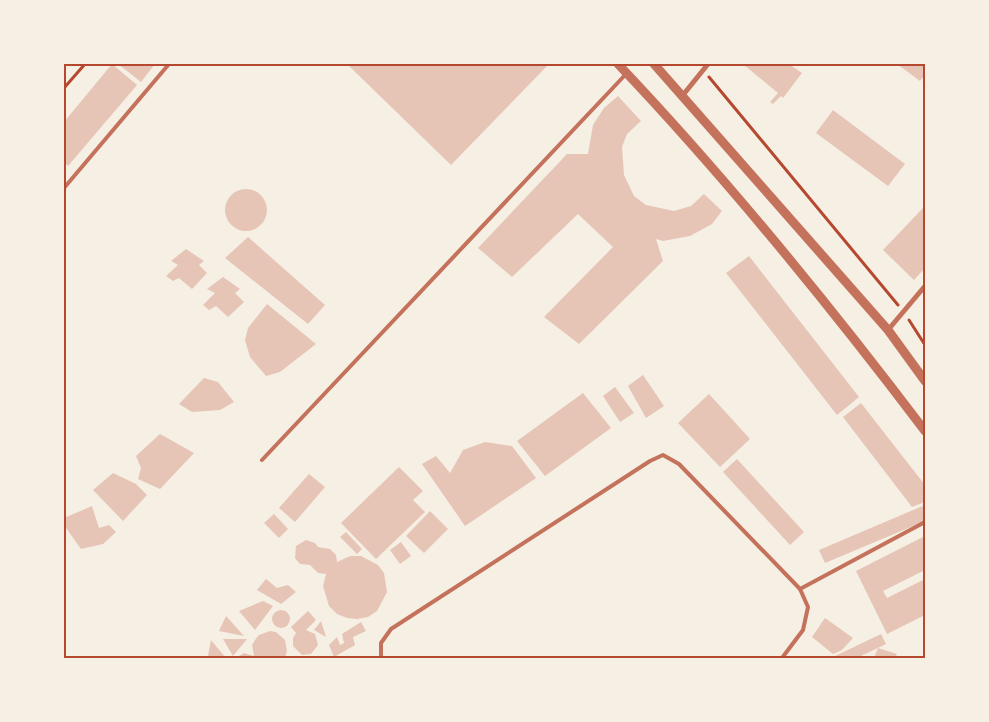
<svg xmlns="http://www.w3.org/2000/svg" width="989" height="722" viewBox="0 0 989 722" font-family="'PT Sans Narrow',sans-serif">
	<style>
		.building { fill: #e6c5b7 }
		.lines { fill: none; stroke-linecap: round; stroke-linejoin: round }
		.path { stroke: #b5482f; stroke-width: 3 }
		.service { stroke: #c5725c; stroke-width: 4 }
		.minor { stroke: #c5725c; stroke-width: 5 }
		.tertiary { stroke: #c5725c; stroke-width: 9 }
		.neatline { fill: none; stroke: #b5482f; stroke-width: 2 }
	</style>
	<rect width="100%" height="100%" fill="#f6efe4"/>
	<g class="building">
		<polygon points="112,64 137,85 68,166 64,162 64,122"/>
		<polygon points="118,64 155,64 141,82"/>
		<polygon points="347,64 549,64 451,165"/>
		<polygon points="745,64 789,64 802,73 783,98 781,96 773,104 770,102 778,93 744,65"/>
		<polygon points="897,64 925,64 925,75 920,81"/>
		<polygon points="618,96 641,121 627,134 622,147 624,175 634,196 646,205 674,211 691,206 704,194 722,211 712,224 690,236 663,241 656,239 663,261 579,344 544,317 613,247 578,214 512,277 478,248 567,154 588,154 593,125 604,108"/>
		<polygon points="833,110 905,164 888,186 816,133"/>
		<circle cx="246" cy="210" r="21"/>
		<polygon points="925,206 925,268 914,280 883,250"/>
		<polygon points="248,237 325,305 308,324 225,258"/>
		<polygon points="186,249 204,261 199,265 207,273 192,289 179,278 173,281 166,276 178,265 171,261"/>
		<polygon points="749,256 859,397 837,415 726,273"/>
		<polygon points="223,277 240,289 235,293 244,302 228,317 216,306 209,310 203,305 215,293 207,289"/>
		<polygon points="267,304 316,344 280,372 266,376 250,357 245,340 248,328"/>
		<polygon points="643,375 664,406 646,418 628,386"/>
		<polygon points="204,378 218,382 234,402 220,410 192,412 179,404"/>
		<polygon points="615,387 634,413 620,422 603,396"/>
		<polygon points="583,393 611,428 545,476 517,441"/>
		<polygon points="709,394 750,439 720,467 678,423"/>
		<polygon points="861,403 925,485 925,502 912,507 843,417"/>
		<polygon points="160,434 194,453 160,489 138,479 141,468 136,456"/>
		<polygon points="485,442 512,446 536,478 465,526 422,464 436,456 450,473 463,450"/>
		<polygon points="737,459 804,532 790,545 723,472"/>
		<polygon points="399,467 423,491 413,500 425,512 376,559 341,523"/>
		<polygon points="113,473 136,484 147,495 123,521 93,490"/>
		<polygon points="309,474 325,487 295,522 279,508"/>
		<polygon points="925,505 925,521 825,563 819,550"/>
		<polygon points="92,506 99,528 109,525 116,532 103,544 81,549 64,525 64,518"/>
		<polygon points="430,511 448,529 424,553 406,536"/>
		<polygon points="274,514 288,529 279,538 264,523"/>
		<polygon points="346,532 362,549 357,554 340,537"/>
		<polygon points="925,536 925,570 883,591 887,598 925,579 925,615 887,634 856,571"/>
		<polygon points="306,540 315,543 318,547 330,549 336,555 337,562 350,556 361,556 378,565 384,573 387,592 377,611 368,617 357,619 347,618 337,614 329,606 323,586 326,574 318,573 310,565 300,564 295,558 296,546"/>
		<polygon points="401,542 411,556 400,564 390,550"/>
		<polygon points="266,579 277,588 288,585 296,592 281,604 257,590"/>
		<polygon points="263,601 273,606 255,630 239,611"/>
		<circle cx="281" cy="619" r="9"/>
		<polygon points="308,611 316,620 306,630 315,634 318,645 311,654 302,655 293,646 293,638 296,633 291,627"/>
		<polygon points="226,616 244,636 219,631"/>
		<polygon points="825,618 853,638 842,650 833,654 812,637"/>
		<polygon points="321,621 326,637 314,630"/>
		<polygon points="361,622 366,631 353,637 355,645 334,657 329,645 337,637 340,645 344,643 342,634"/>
		<polygon points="270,631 276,632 285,640 287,651 285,658 236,658 244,653 254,656 252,645 255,640 259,635"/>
		<polygon points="881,634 886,644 857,658 831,658"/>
		<polygon points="223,639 247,639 233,656"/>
		<polygon points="211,640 226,658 208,656"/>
		<polygon points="878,648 897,654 895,658 874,658"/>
	</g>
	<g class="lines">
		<g class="path">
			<polyline points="709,77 898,305"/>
			<polyline points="64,88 85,64"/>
			<polyline points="909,320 925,345"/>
		</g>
		<g class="service">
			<polyline points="64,188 169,64"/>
			<polyline points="262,460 626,74"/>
			<polyline points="800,589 925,522"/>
			<polyline points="381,658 381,643 391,629 650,461 663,455 679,464 800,589 808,607 803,630 782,658"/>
		</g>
		<g class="minor">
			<polyline points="683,95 708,64"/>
			<polyline points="888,330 925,286"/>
		</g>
		<g class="tertiary">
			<path d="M618,64C728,180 828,303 925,431"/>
			<polyline points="654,64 888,330 925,381"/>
		</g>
	</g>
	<rect width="989" height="722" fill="none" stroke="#f6efe4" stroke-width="130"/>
	<rect x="65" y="65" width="859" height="592" class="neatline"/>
</svg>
